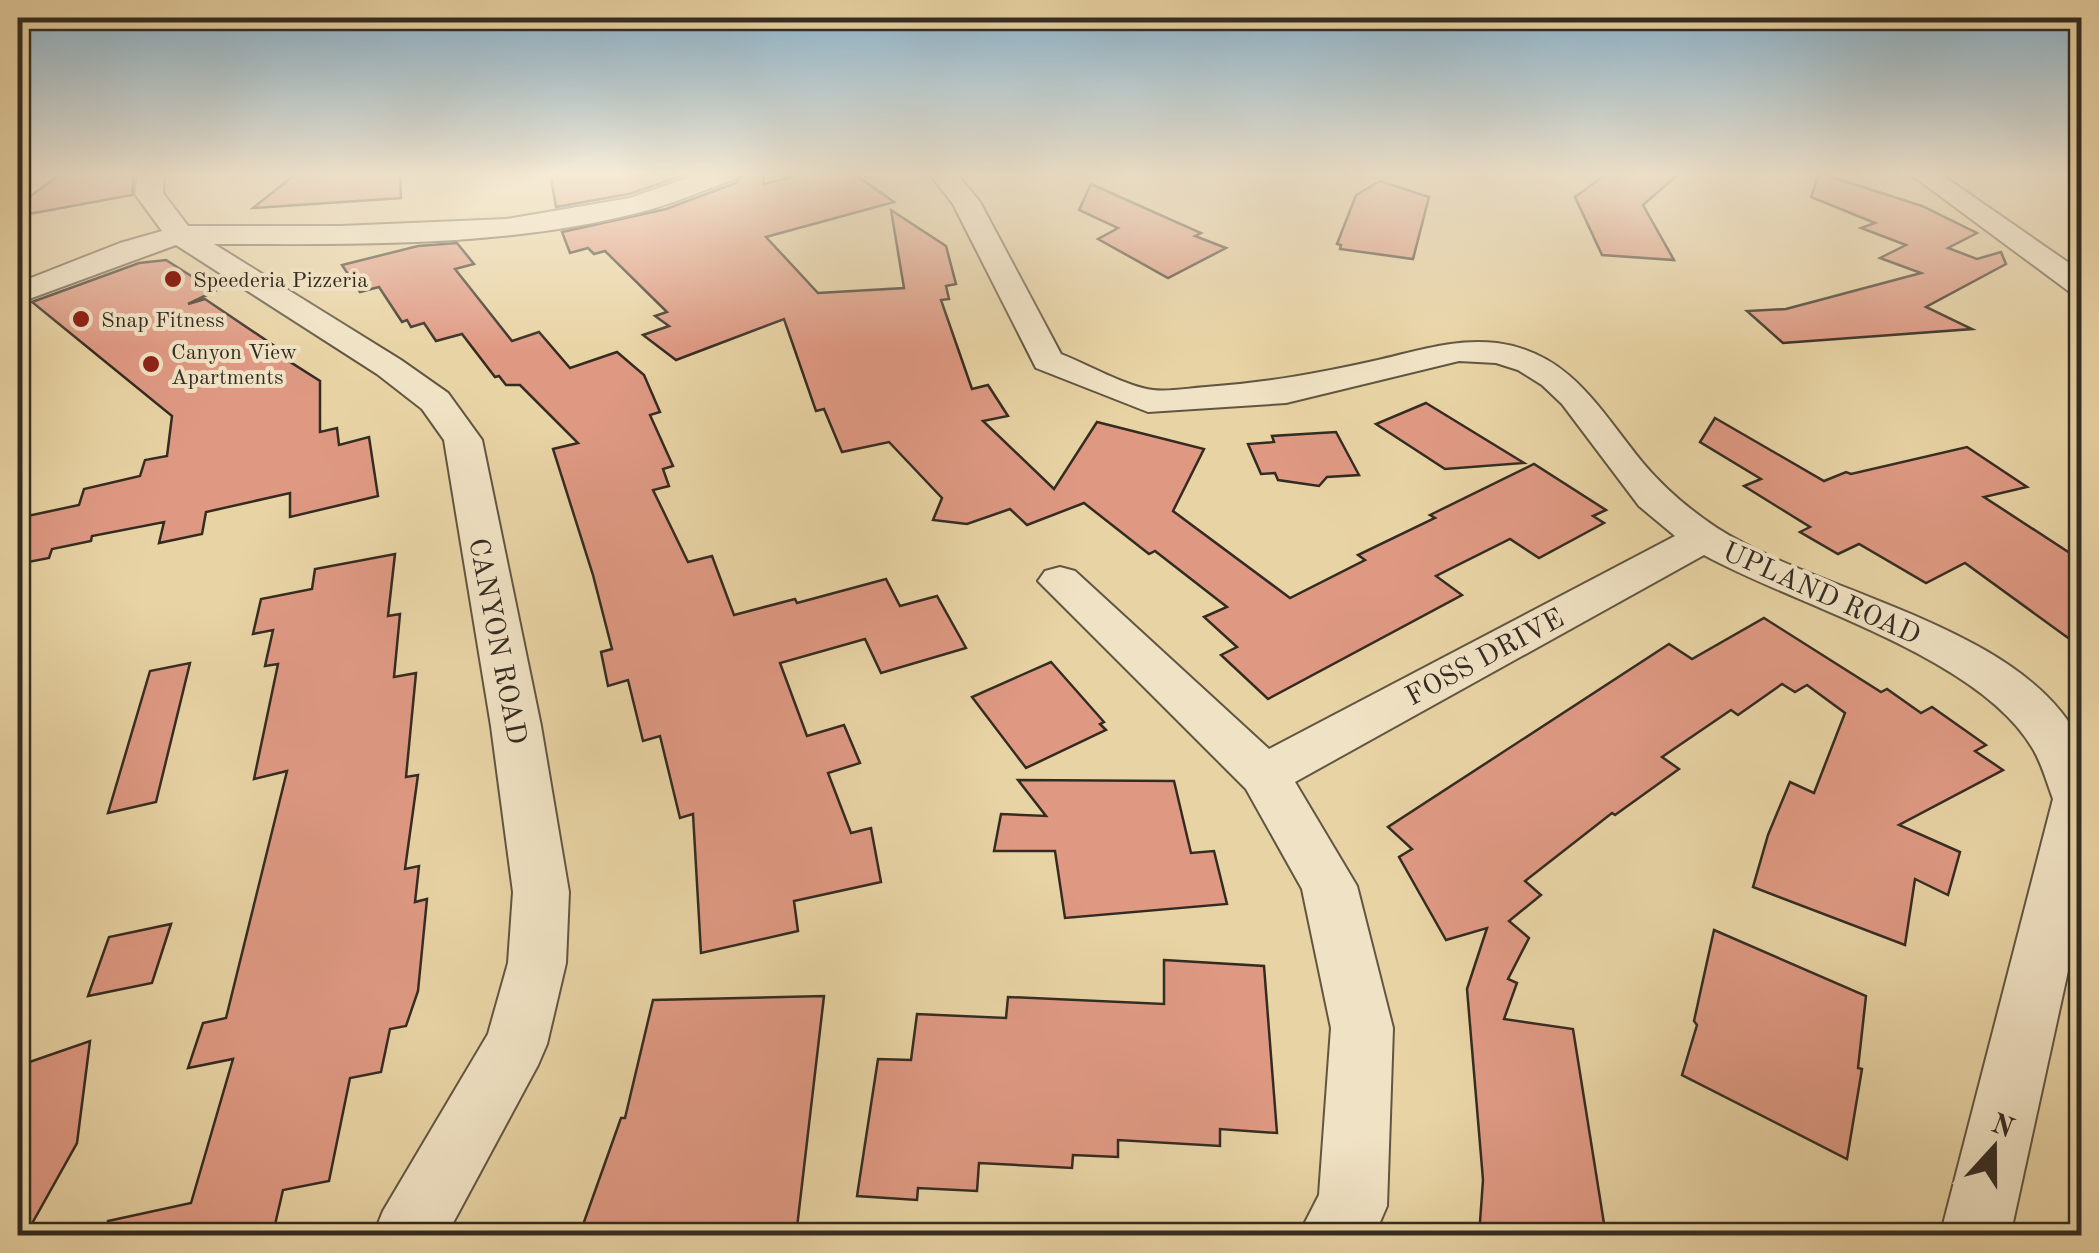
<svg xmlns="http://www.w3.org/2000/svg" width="2099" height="1253" viewBox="0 0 2099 1253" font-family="'Old Standard TT',serif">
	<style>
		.building { fill: #df9983; stroke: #342c22; stroke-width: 2.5 }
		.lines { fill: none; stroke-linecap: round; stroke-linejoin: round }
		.minor-casing { stroke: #615642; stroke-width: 4 }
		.minor { fill: #f0e2c4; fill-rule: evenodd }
		.poi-dot { fill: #8f2418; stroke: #f0e2c4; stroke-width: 4 }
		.labels { text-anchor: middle; stroke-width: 8; stroke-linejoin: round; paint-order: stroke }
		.far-poi-label { font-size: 22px; fill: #342c22; stroke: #f0e2c4; text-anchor: start }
		.street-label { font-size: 28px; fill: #342c22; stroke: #f0e2c4 }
	</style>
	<rect width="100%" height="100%" fill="#e8d3a4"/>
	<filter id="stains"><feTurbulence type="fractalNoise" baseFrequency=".002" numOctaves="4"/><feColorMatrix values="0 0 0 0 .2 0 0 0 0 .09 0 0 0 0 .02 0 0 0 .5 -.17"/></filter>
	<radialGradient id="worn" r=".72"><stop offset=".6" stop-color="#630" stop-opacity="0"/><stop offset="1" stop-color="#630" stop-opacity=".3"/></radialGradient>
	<g class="building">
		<polygon points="134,173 132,195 18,216 18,205 61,174"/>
		<polygon points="297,173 400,173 401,198 253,208"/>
		<polygon points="550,173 690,173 629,194 556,207"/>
		<polygon points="743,173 763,173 764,184 808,173 853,173 894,202 766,237 818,293 904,288 891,210 946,246 956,284 946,286 949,299 941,300 972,389 988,385 1008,416 983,421 1054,489 1097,422 1204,449 1173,511 1290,598 1365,560 1358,555 1435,518 1430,515 1534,464 1606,510 1593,516 1604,523 1539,558 1510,539 1436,576 1462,595 1268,699 1221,655 1237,647 1204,617 1227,607 1155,551 1149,554 1084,503 1027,525 1010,509 967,524 933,520 942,498 889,442 842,452 824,409 816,411 784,319 676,360 643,335 669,326 655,316 667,312 605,251 594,254 588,248 570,253 562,232 666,209 736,183"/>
		<polygon points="1608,173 1680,173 1643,205 1674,260 1602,255 1575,197"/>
		<polygon points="1819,173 1922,206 1977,233 1948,248 1977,259 2001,252 2006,264 1926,307 1972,329 1783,343 1747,311 1786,309 1921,273 1880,258 1906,245 1861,228 1875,223 1811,197"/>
		<polygon points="1380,181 1429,197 1413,259 1340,249 1341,245 1337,244 1356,195"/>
		<polygon points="1091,184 1201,233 1195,236 1226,248 1168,278 1098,239 1118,228 1079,210"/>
		<polygon points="457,243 474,264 455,269 512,341 539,332 570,368 617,352 644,375 660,412 650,415 673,466 663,469 669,486 653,490 688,562 712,556 734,615 795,599 797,603 886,579 900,606 937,596 966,648 881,673 865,639 780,663 807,736 844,725 860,763 828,773 851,833 871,828 881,882 794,901 798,931 701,953 693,814 680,818 660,736 643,741 628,680 608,686 601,652 612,649 593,575 553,449 578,443 520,385 506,385 499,376 495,377 462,334 436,341 424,323 411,327 407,320 402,322 379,287 360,292 342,265 418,246"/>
		<polygon points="166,260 215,291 188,304 205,299 279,349 273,351 320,381 320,432 337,428 339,445 369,437 378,496 290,517 290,493 206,512 202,534 159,543 164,522 92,536 91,541 52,549 49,558 18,564 18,518 79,505 84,489 140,476 145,460 167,456 172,416 32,302 139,263"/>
		<polygon points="1426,403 1524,463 1445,469 1376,424"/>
		<polygon points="1715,418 1824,481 1846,472 1851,474 1967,447 2027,487 1984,497 2082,561 2082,648 1965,563 1926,583 1859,544 1838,554 1800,532 1810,527 1744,486 1761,479 1700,442"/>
		<polygon points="1336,432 1359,475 1327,477 1319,486 1278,480 1275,473 1261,474 1248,444 1274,442 1272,436"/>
		<polygon points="395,554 388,616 400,614 394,677 416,673 406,777 418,775 405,869 419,866 415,902 427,899 418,991 406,1026 390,1029 381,1072 350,1078 329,1181 283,1190 274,1229 244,1236 110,1236 108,1221 191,1203 233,1059 188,1068 203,1023 226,1018 287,771 254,779 278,664 265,666 273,630 253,634 261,599 312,589 315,569"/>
		<polygon points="1764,618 1881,692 1887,689 1921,713 1932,707 1986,745 1975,751 2003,770 1899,825 1960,852 1948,895 1915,879 1905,945 1753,887 1768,835 1790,782 1814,793 1845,713 1807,685 1795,692 1782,684 1738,715 1731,710 1662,757 1679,769 1615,815 1612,813 1525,881 1541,895 1509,921 1529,938 1508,979 1517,983 1504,1019 1573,1029 1606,1236 1479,1236 1483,1180 1467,989 1487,928 1446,940 1399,857 1412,849 1388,827 1669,644 1692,659"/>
		<polygon points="1051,662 1104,722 1100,724 1106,730 1026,768 972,697"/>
		<polygon points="190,663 156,802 108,813 150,671"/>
		<polygon points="1018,780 1174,781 1191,853 1214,851 1227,904 1065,918 1055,851 994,851 1001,814 1046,816"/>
		<polygon points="171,924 152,983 88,996 109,937"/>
		<polygon points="1714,930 1866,996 1858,1068 1862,1069 1847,1159 1682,1075 1697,1025 1694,1021"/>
		<polygon points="1164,960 1264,966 1277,1133 1220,1129 1220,1146 1118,1140 1118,1157 1073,1155 1072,1168 979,1163 977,1191 918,1188 917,1200 857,1196 878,1059 911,1060 917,1014 1006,1018 1008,997 1164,1004"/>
		<polygon points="824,996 796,1236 579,1236 621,1118 625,1118 653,1000"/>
		<polygon points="90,1041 77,1143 25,1236 18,1236 18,1066"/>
	</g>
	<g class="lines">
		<g class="minor-casing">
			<g id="minor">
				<path d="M138,173H164L163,193L188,226H340L506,219L630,198L701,173H739L735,179C704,190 673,204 641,212C503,248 356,244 214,244L401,360L448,393L482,440L541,726L569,892L566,963L547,1044L538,1065L446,1236H373L383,1211L488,1034L508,963L513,892L491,726L444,440L422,409L377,374L176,245L18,303V283L120,243L162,231L135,194Z"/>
				<path d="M929,173H956L980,202L1061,354C1087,364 1127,387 1153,390C1170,392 1189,388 1206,387C1269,382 1316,374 1378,360C1417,351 1455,338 1497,343C1571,353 1600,411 1643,463C1664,488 1690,510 1717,528C1821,595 2027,626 2082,745V907L2010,1236H1940L2053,799C2047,783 2042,764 2033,749C1979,656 1797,606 1704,555L1295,782L1357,886L1393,1028L1387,1206L1374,1236H1298L1319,1195L1331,1028L1302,889L1246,789L1038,581L1045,571L1060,567L1075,571L1269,749L1675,536L1639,506L1562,404L1542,385L1518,370L1496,363L1459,361L1286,403L1148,412L1036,368L953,204Z"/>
				<polygon points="1909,173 1939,173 2082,272 2082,295 2071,293"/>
			</g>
		</g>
		<use href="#minor" class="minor"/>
	</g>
	<linearGradient id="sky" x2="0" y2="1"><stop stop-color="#89b5d2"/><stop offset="0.5" stop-color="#f5ebd6"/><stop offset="1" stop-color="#f5ebd6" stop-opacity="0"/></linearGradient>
	<rect width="2099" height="348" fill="url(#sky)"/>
	<g class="poi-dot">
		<circle cx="173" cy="279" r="10"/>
		<circle cx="81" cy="319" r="10"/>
		<circle cx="151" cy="364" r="10"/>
	</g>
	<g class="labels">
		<g class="far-poi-label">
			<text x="193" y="287">Speederia Pizzeria</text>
			<text x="101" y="327">Snap Fitness</text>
			<text x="171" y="359">Canyon View<tspan x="171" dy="25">Apartments</tspan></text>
		</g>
		<g class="street-label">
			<text transform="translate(1822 592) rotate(24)" y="10">UPLAND ROAD</text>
			<text transform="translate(499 641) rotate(79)" y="10">CANYON ROAD</text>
			<text transform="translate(1484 656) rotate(-28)" y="10">FOSS DRIVE</text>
		</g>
	</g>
	<rect width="2099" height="1253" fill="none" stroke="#e8d3a4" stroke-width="60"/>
	<rect x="20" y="20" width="2059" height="1213" fill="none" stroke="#342c22" stroke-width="5"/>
	<rect x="30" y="30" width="2039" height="1193" fill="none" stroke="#342c22" stroke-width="2.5"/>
	<g transform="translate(1994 1148) rotate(21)" stroke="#f0e2c4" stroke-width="8" paint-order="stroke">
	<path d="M0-8L18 38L0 25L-18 38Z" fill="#342c22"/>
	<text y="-15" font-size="28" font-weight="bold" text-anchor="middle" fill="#342c22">N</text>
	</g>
	<rect width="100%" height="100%" filter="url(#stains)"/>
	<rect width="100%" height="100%" fill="url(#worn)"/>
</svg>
